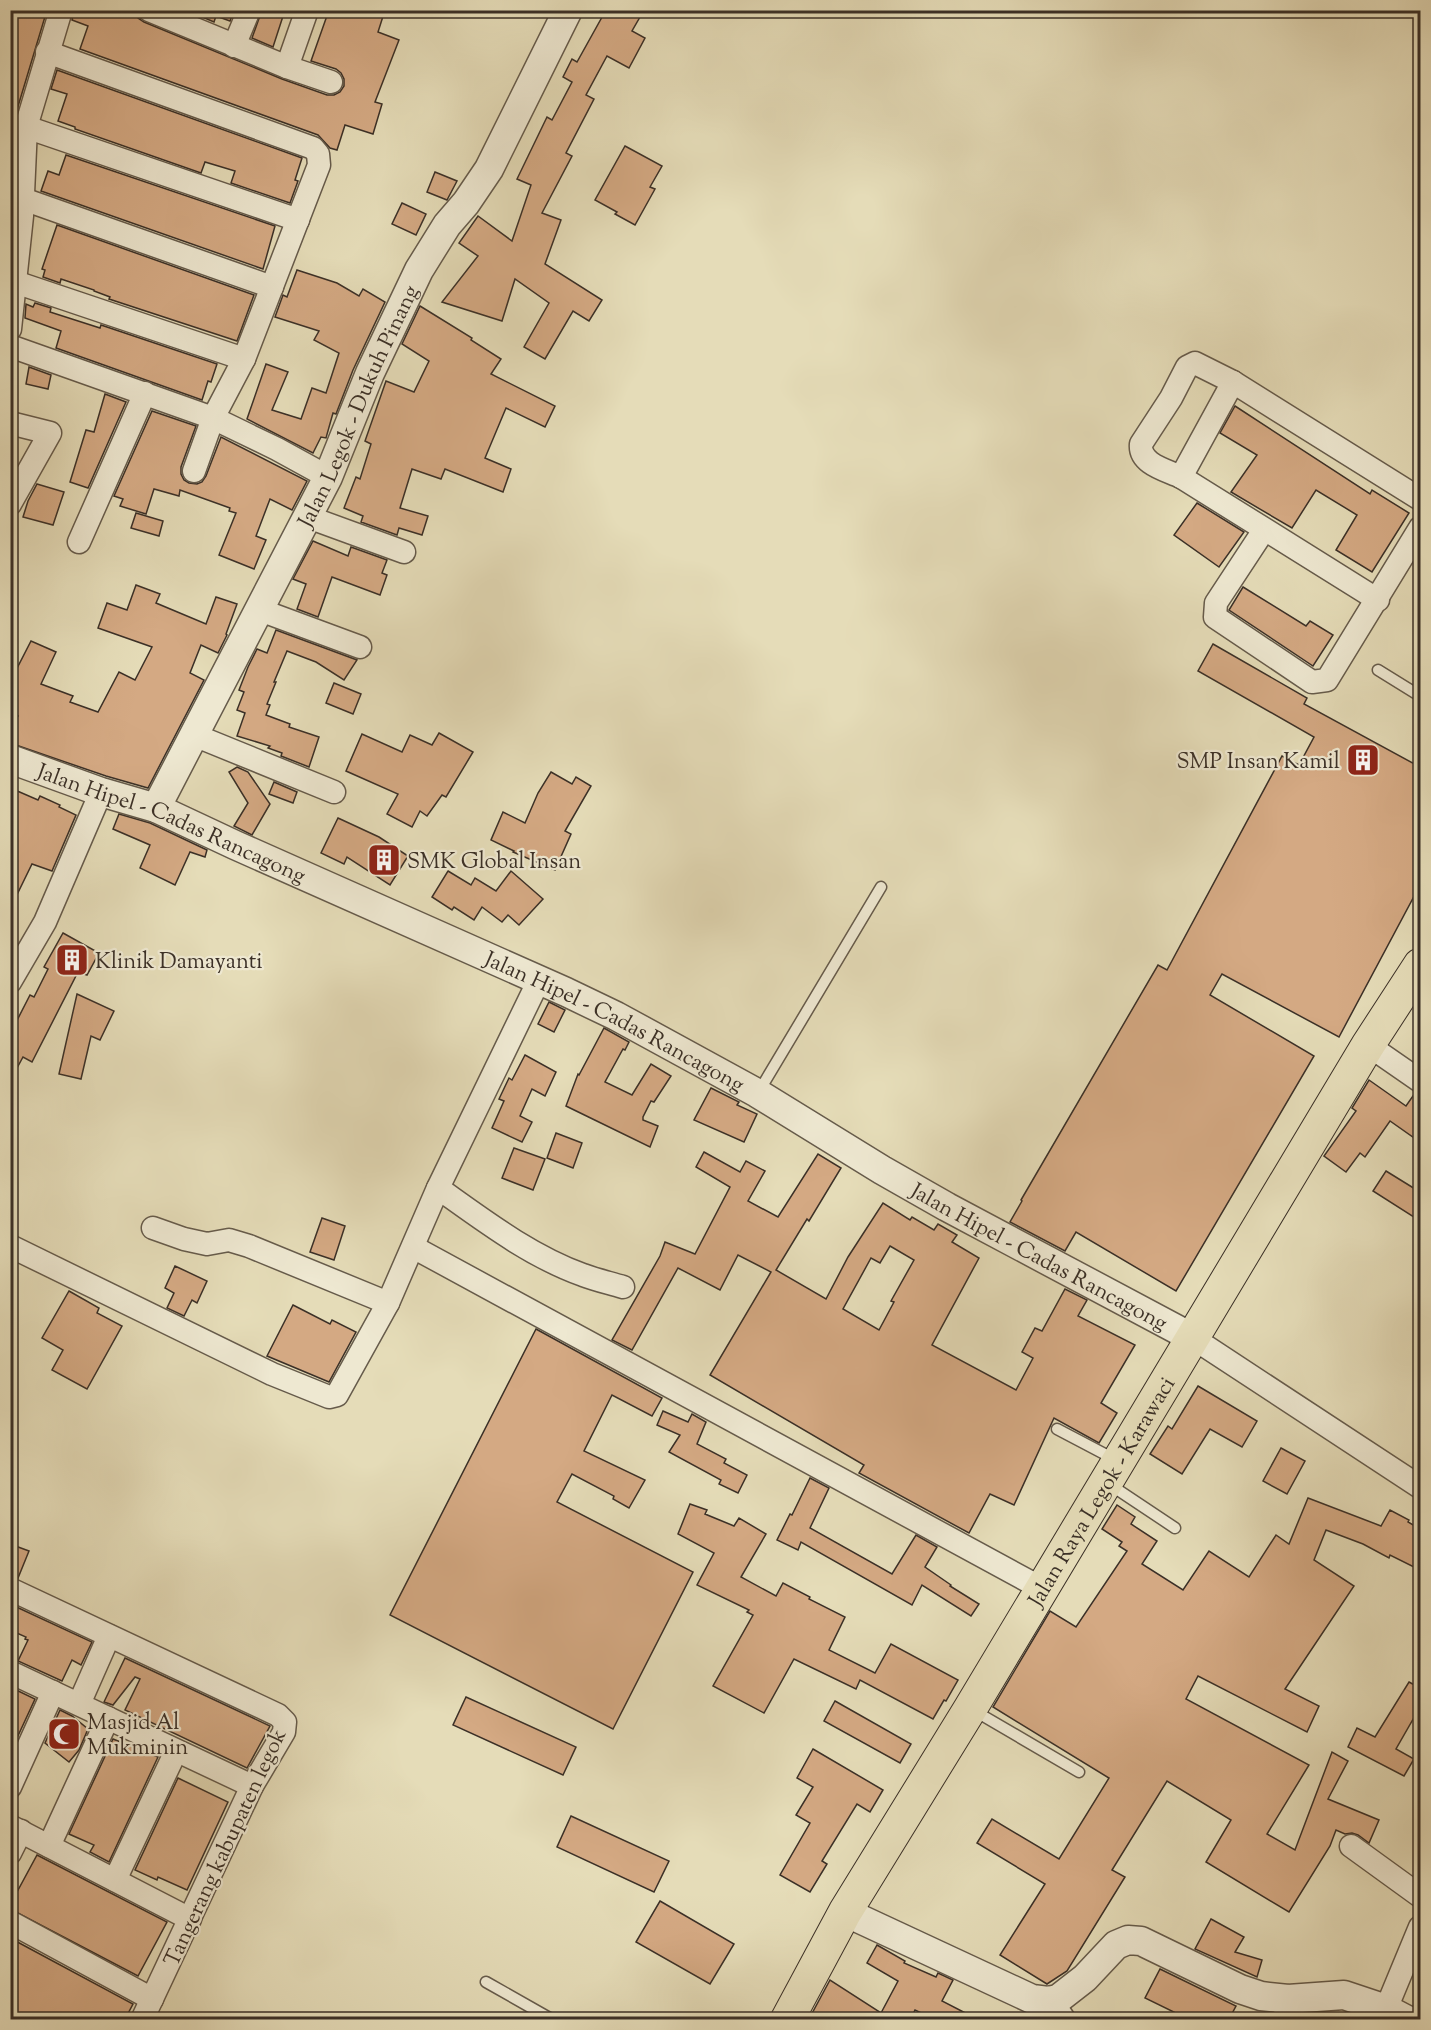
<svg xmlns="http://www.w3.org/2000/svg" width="1431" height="2030" viewBox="0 0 1431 2030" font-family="'Sorts Mill Goudy',serif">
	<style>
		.building { fill: #d4a983; stroke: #3b3027; stroke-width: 1.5; fill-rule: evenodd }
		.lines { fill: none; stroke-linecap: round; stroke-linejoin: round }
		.service-casing { stroke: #665b4b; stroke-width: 13 }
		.minor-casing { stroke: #665b4b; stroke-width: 25 }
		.tertiary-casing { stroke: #665b4b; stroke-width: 31 }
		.primary-casing { stroke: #3b3027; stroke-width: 35 }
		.service { stroke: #eee8d1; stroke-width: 10 }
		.minor { stroke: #eee8d1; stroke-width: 22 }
		.tertiary { stroke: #eee8d1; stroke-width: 28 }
		.primary { stroke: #e5dcb8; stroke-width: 33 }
		.labels { text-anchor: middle; stroke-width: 4.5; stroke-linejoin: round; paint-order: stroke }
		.street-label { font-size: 22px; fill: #3b3027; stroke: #eee8d1 }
		.poi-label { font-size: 22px; fill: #3b3027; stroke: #eee8d1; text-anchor: start }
	</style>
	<rect width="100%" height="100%" fill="#e5dcb8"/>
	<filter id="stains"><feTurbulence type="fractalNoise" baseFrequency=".00333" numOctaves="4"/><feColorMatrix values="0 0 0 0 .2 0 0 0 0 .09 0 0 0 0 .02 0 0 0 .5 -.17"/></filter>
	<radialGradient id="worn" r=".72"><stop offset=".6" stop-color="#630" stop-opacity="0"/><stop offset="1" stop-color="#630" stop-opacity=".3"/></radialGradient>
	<g class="building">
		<polygon points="10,10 47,10 13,123 12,139"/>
		<polygon points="74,10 136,10 138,18 144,22 282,79 327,95 334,95 340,92 344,86 344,79 341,73 336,69 311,61 329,10 385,10 378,32 399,40 375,102 382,104 373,134 345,125 337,150 330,148 318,135 80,49 88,26 72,20"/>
		<polygon points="186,10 234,10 230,21 216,16 214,22"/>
		<polygon points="262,10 285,10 273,47 252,38"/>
		<polygon points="606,10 644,10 632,31 645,38 629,68 607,56 586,95 594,99 566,153 572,156 542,213 561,220 545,264 602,300 589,321 573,311 545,359 524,347 549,303 515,279 502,321 442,302 478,256 459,243 478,216 512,241 531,185 517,179 547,117 552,120 572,82 563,77 572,59 577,62"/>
		<polygon points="57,70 302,158 295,180 298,181 290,203 231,183 235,171 205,162 201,173 75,129 75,127 58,121 67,94 51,89"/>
		<polygon points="625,146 662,166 650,187 655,189 635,225 615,214 617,212 595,200"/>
		<polygon points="66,155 275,226 263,269 41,191 48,171 59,175"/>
		<polygon points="435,172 457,181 447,200 427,192"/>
		<polygon points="402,203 426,214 416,235 392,224"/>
		<polygon points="57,225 254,295 237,341 109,299 110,297 94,291 94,290 61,279 60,283 43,277 45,270 42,269"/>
		<polygon points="297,270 337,283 359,296 363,289 385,302 353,370 336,414 333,413 326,438 321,437 313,453 247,419 266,364 288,372 272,410 301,419 312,388 326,393 339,353 314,340 319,331 275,317 283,295 287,297"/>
		<polygon points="35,303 51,308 50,312 100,328 101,325 217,364 211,382 208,381 202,400 56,348 61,331 25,318 26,304 33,307"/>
		<polygon points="420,306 472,338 471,340 501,359 491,374 555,406 545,427 506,408 485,458 511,469 503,492 445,469 441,479 412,469 400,508 428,516 422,535 399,528 397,535 361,522 363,516 344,508 356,477 360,479 371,444 365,441 386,381 414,392 429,361 402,344"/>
		<polygon points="29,367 51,375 48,389 26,384"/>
		<polygon points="105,394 126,402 88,488 70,482 86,430 94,432"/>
		<polygon points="1235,406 1370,494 1372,490 1409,513 1372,572 1336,550 1357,515 1316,490 1292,528 1231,492 1257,455 1220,433"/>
		<polygon points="152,411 196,426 181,467 181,474 184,480 189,483 197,484 202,482 206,476 221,437 307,481 292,510 270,499 256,536 266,540 254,569 219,555 236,513 229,511 230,508 180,490 179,496 154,489 146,514 120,506 123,499 114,496"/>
		<polygon points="37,484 64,492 53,525 23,517 28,501"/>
		<polygon points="1197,503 1244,532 1219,567 1174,535"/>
		<polygon points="136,513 163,521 159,536 131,528"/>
		<polygon points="313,541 348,556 351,547 387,560 382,573 387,575 380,595 332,577 318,617 297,609 306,584 293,579"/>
		<polygon points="136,585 160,594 156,603 206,624 216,597 237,604 226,634 227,635 218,653 201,645 190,673 204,680 148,788 106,776 10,743 10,730 18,716 10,711 10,682 31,641 56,652 41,684 73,696 70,702 98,712 119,672 135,680 152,647 98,628 107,603 127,610"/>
		<polygon points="1243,587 1306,626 1310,621 1333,635 1313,666 1229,610"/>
		<polygon points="276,630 357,660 344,680 316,662 287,651 274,682 276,682 267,704 270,705 266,715 290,724 289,727 319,737 309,767 281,756 282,753 268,748 270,746 237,736 245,713 237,710 244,692 239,690 248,667 257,649 267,653"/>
		<polygon points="1213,644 1307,698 1304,704 1420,767 1420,885 1339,1037 1222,974 1210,995 1314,1056 1176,1291 1076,1232 1065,1251 1010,1222 1022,1201 1021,1200 1158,965 1167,970 1282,756 1299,765 1314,737 1198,671"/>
		<polygon points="334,683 361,694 353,714 326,703"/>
		<polygon points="439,733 473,752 446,797 442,795 427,816 420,811 412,827 387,814 398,794 346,771 362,734 402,752 410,735 432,745"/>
		<polygon points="237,767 248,772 270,804 252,835 234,826 248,803 229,772"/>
		<polygon points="551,772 572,784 576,777 591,786 565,831 571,834 555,870 513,852 514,851 491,840 503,812 525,823 538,793"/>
		<polygon points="274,782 297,792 293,803 269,794"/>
		<polygon points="15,790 38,800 40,796 60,805 59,807 76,815 52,871 32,864 10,909 10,801"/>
		<polygon points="119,814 150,823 207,850 205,857 190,852 175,885 140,868 150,845 113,829"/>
		<polygon points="338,818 379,837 408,856 390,885 347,857 344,864 321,853"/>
		<polygon points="448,871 471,885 475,878 496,891 511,871 543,899 519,925 508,915 502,922 482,907 474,920 454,907 452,910 432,897"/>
		<polygon points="63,933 99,953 87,975 78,972 32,1062 23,1057 10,1081 10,1034 30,995 34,997 48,969 44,967"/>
		<polygon points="77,994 114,1011 100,1040 91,1036 81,1079 59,1074"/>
		<polygon points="549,1002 565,1010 554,1032 538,1024"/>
		<polygon points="604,1028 629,1042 625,1050 623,1049 605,1082 632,1095 651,1064 671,1076 654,1102 651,1101 643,1117 643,1120 658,1126 650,1147 566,1106 578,1074 579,1075"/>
		<polygon points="525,1055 556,1072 545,1096 532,1089 520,1116 532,1122 522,1142 492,1128 504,1101 499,1099 509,1078 512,1080"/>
		<polygon points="1369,1080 1406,1106 1415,1093 1420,1094 1420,1142 1390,1121 1365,1157 1360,1153 1346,1172 1324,1156 1356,1111 1352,1108"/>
		<polygon points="711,1088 739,1102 737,1105 757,1114 744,1142 694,1120"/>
		<polygon points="556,1133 582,1143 573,1168 547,1158"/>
		<polygon points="514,1148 545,1159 533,1190 502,1178"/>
		<path d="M704,1152L740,1172L746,1161L765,1171L748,1201L778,1217L818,1154L841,1168L809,1221L807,1219L776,1270L826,1299L848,1257L883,1203L910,1220L912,1217L934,1230L938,1224L957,1235L952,1242L979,1258L932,1345L1016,1390L1033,1358L1022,1352L1035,1328L1042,1331L1065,1289L1087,1300L1078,1316L1135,1345L1101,1403L1117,1413L1099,1443L1054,1418L1014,1505L990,1494L969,1533L859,1473L864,1465L710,1375L771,1272L738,1255L720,1290L678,1268L632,1350L612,1340L660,1256L665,1242L695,1254L730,1187L696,1167ZM890,1246L914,1260L891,1301L894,1302L879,1330L843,1309L871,1258L880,1263Z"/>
		<polygon points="1386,1171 1420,1192 1420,1221 1373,1191"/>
		<polygon points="322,1218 345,1226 334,1260 310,1252"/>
		<polygon points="175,1266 207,1281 197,1303 192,1300 184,1316 167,1308 174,1293 165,1288"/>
		<polygon points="69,1291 99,1308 97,1313 122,1326 87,1389 52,1370 63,1350 42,1338"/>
		<polygon points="293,1305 330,1324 332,1320 356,1332 329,1382 267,1356"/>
		<polygon points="536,1329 662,1398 652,1416 612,1395 584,1451 645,1480 629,1508 613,1499 614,1496 572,1474 557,1502 693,1572 613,1729 390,1615"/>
		<polygon points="1198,1386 1257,1421 1242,1447 1210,1429 1182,1474 1150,1454 1168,1426 1172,1429"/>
		<polygon points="663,1411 688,1422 692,1414 706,1422 697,1444 726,1459 724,1463 747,1475 738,1493 719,1484 721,1480 669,1452 680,1435 657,1425"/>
		<polygon points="1281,1448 1305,1461 1287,1494 1263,1481"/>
		<polygon points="810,1478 829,1488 810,1528 892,1574 916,1535 937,1547 925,1567 951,1585 950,1586 979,1604 971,1616 922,1585 912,1605 801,1542 798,1550 777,1540 790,1514 792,1515"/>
		<polygon points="1308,1498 1381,1526 1390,1510 1409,1520 1408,1522 1420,1529 1420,1570 1390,1555 1389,1558 1363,1544 1326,1530 1314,1560 1354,1586 1285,1689 1319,1706 1307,1732 1198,1676 1186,1699 1309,1765 1267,1834 1295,1850 1332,1752 1348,1761 1328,1799 1379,1820 1369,1843 1358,1835 1352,1833 1345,1834 1336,1830 1330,1846 1289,1912 1206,1862 1231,1820 1167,1781 1112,1870 1125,1877 1067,1971 1047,1984 1000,1955 1045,1884 977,1843 992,1819 1059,1859 1109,1778 993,1707 1050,1611 1076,1627 1127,1551 1119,1546 1122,1542 1102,1529 1117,1505 1135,1517 1131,1524 1157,1541 1142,1564 1183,1590 1209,1551 1249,1577 1276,1535 1289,1544"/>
		<polygon points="690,1504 707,1510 705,1514 734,1526 739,1518 766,1534 741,1577 776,1596 783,1583 810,1597 809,1599 845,1617 829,1650 875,1673 891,1644 958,1680 946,1701 944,1700 933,1719 860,1680 856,1689 794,1659 764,1713 713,1686 753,1615 747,1612 749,1610 697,1585 714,1553 678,1534"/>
		<polygon points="10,1544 29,1551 18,1578 10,1576"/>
		<polygon points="10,1604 92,1642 81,1665 72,1660 62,1681 18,1661 28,1640 25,1639 26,1637 10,1630"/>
		<polygon points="125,1658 270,1726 247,1768 125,1710 140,1679 135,1677 113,1705 104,1702"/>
		<polygon points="1409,1682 1420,1688 1420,1707 1396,1749 1414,1759 1404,1776 1348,1747 1357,1728 1375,1737"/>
		<polygon points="10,1687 35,1699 10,1753"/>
		<polygon points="466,1697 576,1747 563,1775 453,1725"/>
		<polygon points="835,1701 911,1744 900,1763 824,1721"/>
		<polygon points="60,1710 72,1716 88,1729 79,1750 69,1762 45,1743"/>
		<polygon points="113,1739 158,1757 109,1862 90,1852 94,1845 69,1834"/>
		<polygon points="813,1749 883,1790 870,1812 857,1804 822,1861 827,1864 810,1892 780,1875 810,1823 796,1815 813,1787 797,1778"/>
		<polygon points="178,1778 228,1802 187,1890 158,1877 157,1880 135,1870"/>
		<polygon points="571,1816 669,1861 654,1892 557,1847"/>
		<polygon points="37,1855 167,1922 138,1976 10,1909 10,1905"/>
		<polygon points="660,1901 734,1944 710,1984 636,1942"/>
		<polygon points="1211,1919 1244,1937 1235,1952 1262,1960 1257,1977 1195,1949"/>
		<polygon points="10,1938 133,2004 125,2019 30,2019 10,2009"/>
		<polygon points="877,1945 905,1961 904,1963 936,1977 938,1973 953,1980 942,2001 977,2019 934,2019 915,2010 912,2016 905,2013 901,2019 809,2019 830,1980 881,2013 898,1981 867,1963"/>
		<polygon points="1160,1969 1236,2006 1229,2019 1188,2019 1145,1998"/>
	</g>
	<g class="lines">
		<g class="service-casing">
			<g id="service">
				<polyline points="1378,670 1420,696"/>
				<polyline points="758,1093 881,887"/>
				<polyline points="1057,1429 1116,1460"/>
				<polyline points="1109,1484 1175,1528"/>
				<polyline points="973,1710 1079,1772"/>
				<polyline points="486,1982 553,2020"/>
				<polyline points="1058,2000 1072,2020"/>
			</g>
		</g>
		<g class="minor-casing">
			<g id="minor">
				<polyline points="149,10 287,67 331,82"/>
				<polyline points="234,46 249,10"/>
				<polyline points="47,52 313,148 318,154 319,165 244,359 213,418 194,471"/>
				<polyline points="287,67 307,10"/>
				<polyline points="26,127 298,220"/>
				<polyline points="23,199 272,287"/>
				<polyline points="15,282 244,359"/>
				<polyline points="10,329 22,216 26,127 61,10"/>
				<polyline points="10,346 213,418 277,449 328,477"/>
				<polyline points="10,423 50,433 10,504"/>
				<polyline points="1181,477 1233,382"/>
				<polyline points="308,517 404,552"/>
				<polyline points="1264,530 1216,603 1215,617 1312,682 1327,680 1420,528"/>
				<polyline points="79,542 145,393"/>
				<path d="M1378,600L1181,477C1166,470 1139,464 1141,444L1171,398L1187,367L1195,363L1233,382L1420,499"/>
				<polyline points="260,610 360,647"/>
				<polyline points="194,735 334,792"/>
				<polyline points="10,982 45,922 101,792"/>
				<polyline points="1368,1045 1420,1081"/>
				<path d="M438,1188C483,1220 530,1256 583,1275C596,1280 610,1283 623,1287"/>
				<polyline points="153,1228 184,1239 207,1244 229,1240 249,1246 388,1303"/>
				<polyline points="10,1246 272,1374 329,1397 337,1395 388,1303 438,1188 539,980"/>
				<polyline points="413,1247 1041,1588"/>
				<polyline points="1193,1338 1420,1487"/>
				<polyline points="10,1589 278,1715 285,1722 284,1732 252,1786 142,2020"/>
				<polyline points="10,1672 252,1786"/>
				<polyline points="79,1704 109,1636"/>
				<polyline points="10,1787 53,1692"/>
				<polyline points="10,1826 190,1919"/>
				<polyline points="49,1846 108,1718"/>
				<polyline points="1351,1846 1420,1896"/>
				<polyline points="10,1853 21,1831"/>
				<polyline points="115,1880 176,1751"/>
				<polyline points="10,1922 152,1999"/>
				<polyline points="1386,2009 1420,1927"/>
				<polyline points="1284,2020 1288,1999"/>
			</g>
		</g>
		<g class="tertiary-casing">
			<g id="tertiary">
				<path id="s1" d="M10,759L101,792L156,808L235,845L566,992L616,1016L757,1093L882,1170L947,1207L1193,1338"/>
				<path id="s2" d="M156,808L328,477L370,373L419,270L447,225L466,203L489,169L568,10"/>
				<polyline points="845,1912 1032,1999 1048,2001 1058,1999 1085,1978 1116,1945 1128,1940 1141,1941 1240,1989 1261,1996 1288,1999 1344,1995 1386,2009 1407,2020"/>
			</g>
		</g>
		<g class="primary-casing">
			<g id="primary">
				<path id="s3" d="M787,2020L845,1912L970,1709L1368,1045L1420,965"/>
			</g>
		</g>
		<use href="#service" class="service"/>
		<use href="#minor" class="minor"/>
		<use href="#tertiary" class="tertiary"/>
		<use href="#primary" class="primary"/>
	</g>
	<defs>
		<g id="building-square" transform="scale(1.725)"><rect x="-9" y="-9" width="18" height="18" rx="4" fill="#8f2418" stroke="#eee8d1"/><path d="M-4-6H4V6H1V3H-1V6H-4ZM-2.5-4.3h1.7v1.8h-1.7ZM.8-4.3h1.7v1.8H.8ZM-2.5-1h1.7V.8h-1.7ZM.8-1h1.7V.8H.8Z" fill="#fff"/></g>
		<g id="mosque-square" transform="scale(1.725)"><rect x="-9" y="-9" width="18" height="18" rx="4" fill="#8f2418" stroke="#eee8d1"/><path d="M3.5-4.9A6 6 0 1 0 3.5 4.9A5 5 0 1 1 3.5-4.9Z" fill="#fff"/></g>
	</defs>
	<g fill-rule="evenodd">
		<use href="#building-square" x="1363" y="760"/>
		<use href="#building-square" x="384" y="860"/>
		<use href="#building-square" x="72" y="960"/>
		<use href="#mosque-square" x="64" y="1734"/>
	</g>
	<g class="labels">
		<g class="street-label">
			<text dy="8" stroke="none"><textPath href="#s2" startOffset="450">Jalan Legok - Dukuh Pinang</textPath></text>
			<text dy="8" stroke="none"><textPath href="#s1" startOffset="174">Jalan Hipel - Cadas Rancagong</textPath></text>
			<text dy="8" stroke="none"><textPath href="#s1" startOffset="660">Jalan Hipel - Cadas Rancagong</textPath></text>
			<text dy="8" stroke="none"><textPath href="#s1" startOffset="1146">Jalan Hipel - Cadas Rancagong</textPath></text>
			<text dy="8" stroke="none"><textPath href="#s3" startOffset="615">Jalan Raya Legok - Karawaci</textPath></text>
			<text transform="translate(224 1847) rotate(-65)" y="8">Tangerang kabupaten legok</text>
		</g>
		<g class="poi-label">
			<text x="1340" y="768" text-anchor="end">SMP Insan Kamil</text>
			<text x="407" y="868">SMK Global Insan</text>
			<text x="95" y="968">Klinik Damayanti</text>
			<text x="87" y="1729">Masjid Al<tspan x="87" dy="25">Mukminin</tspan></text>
		</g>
	</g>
	<rect width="1431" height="2030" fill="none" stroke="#e5dcb8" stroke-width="36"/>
	<rect x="12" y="12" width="1407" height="2006" fill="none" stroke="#3b3027" stroke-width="3"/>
	<rect x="18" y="18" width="1395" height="1994" fill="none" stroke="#3b3027" stroke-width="1.5"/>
	<rect width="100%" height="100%" filter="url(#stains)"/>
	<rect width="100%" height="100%" fill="url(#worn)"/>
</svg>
